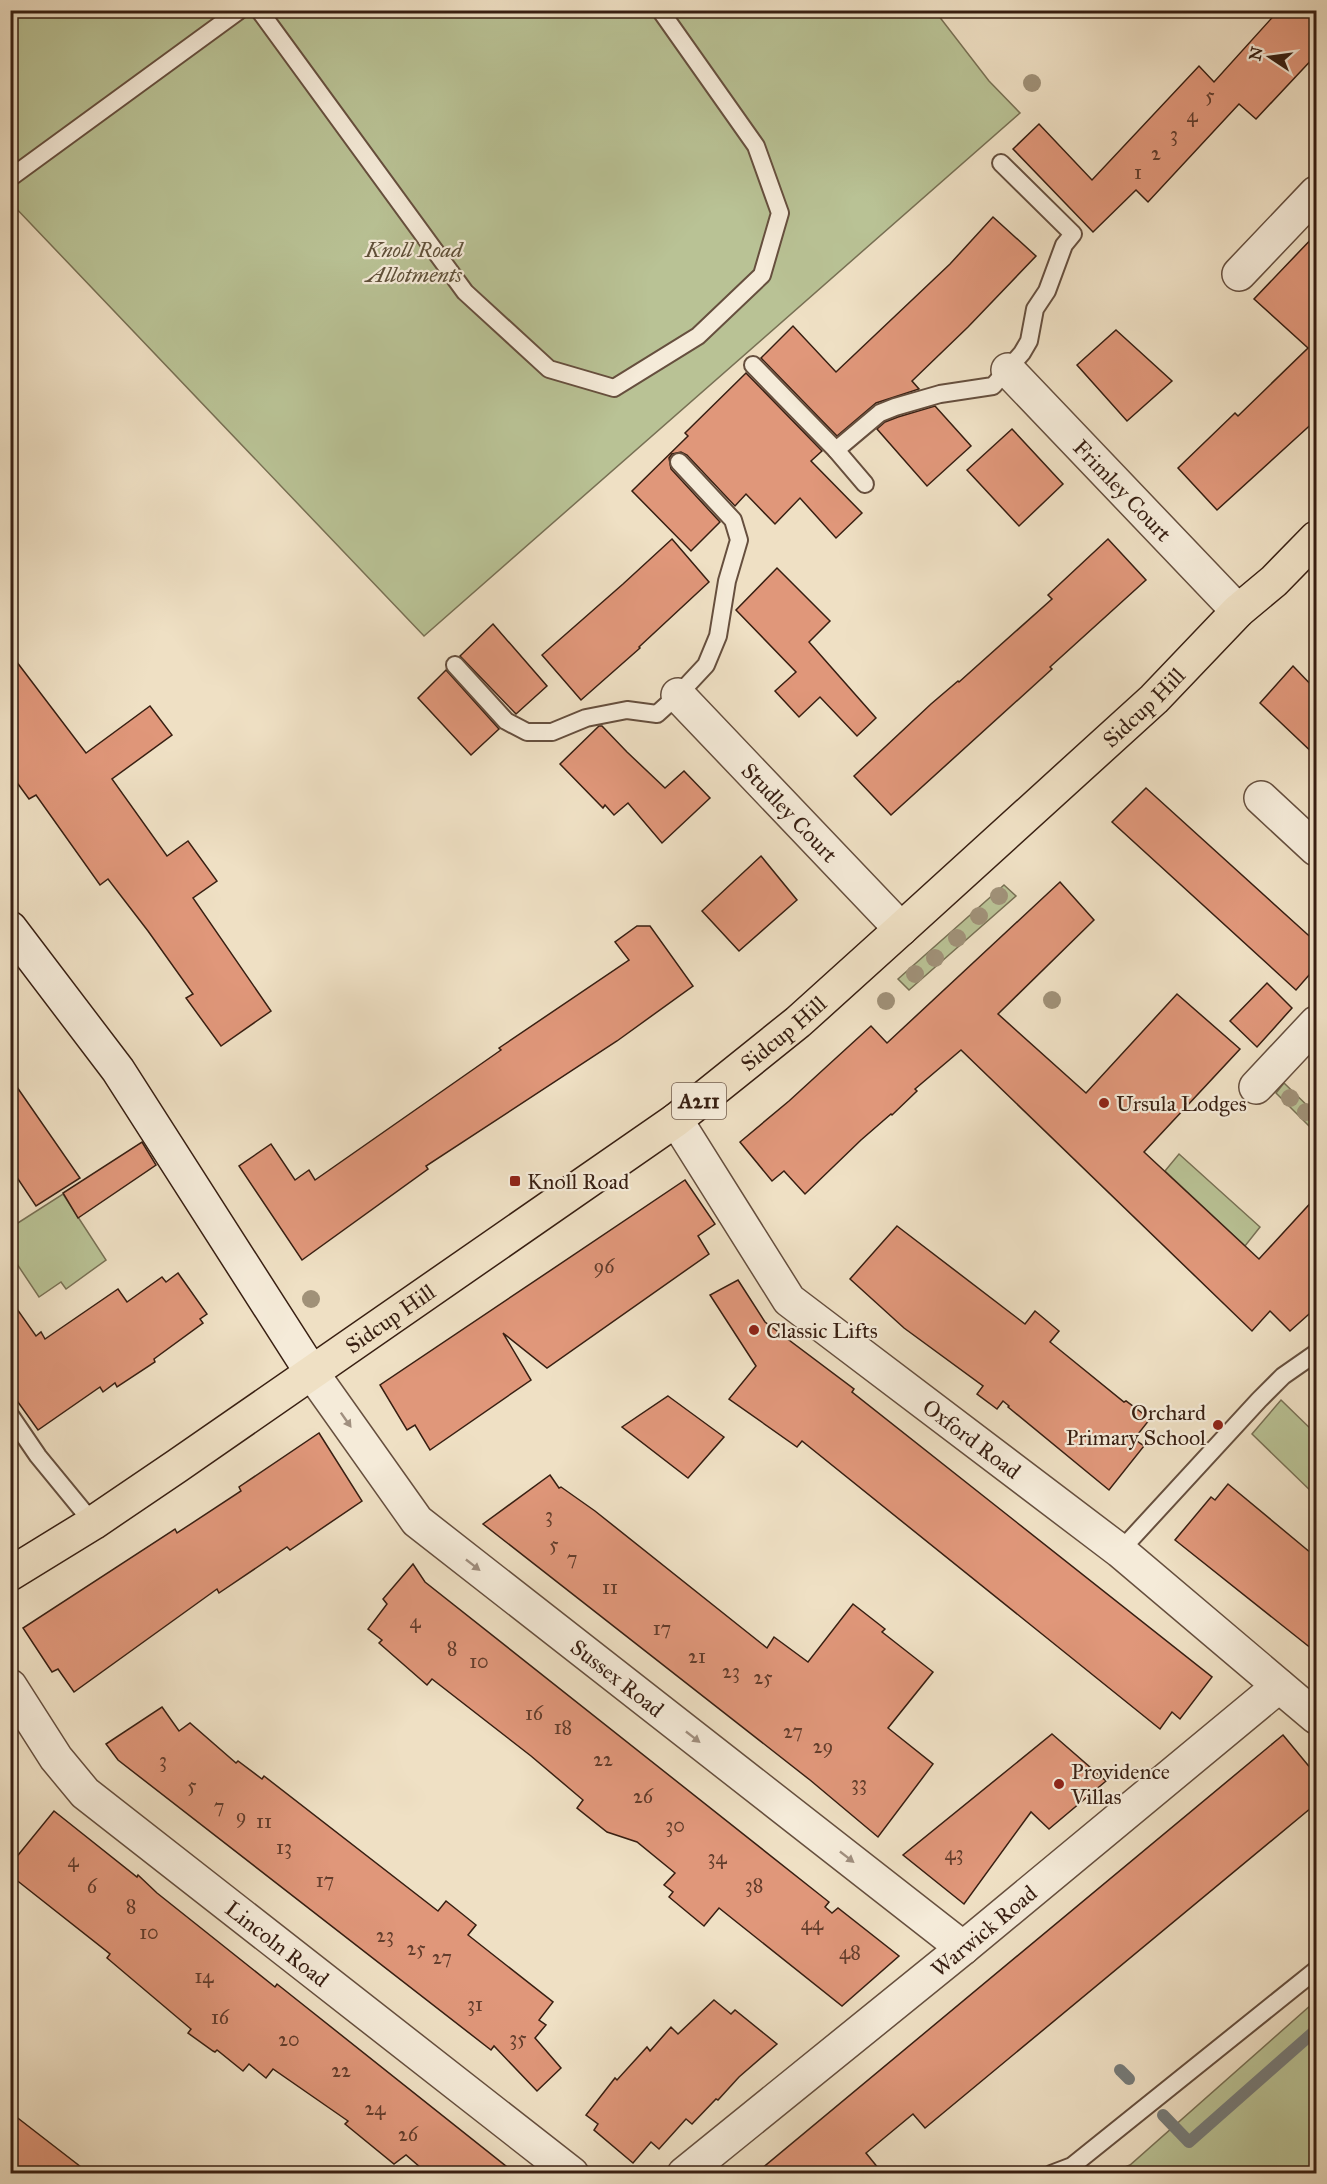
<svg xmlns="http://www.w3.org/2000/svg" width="1327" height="2184" viewBox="0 0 1327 2184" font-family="'IM FELL Great Primer',serif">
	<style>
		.green { fill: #b9c295; stroke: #787054; stroke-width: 1.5 }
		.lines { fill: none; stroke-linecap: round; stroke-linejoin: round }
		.stream { stroke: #767c7a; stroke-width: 12 }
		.building { fill: #e0977a; stroke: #381f12; stroke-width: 1.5 }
		.lane-casing { stroke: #664f3e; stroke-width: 20 }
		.street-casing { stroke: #664f3e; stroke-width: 36 }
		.secondary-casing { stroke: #381f12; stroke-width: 36 }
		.primary-casing { stroke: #381f12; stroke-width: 36 }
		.lane { stroke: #f5ebd9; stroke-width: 16 }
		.street { stroke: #f5ebd9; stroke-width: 33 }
		.secondary { stroke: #f5ebd9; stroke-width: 33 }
		.primary { stroke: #efe0c4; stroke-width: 33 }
		.tree { fill: #a09178 }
		.oneway { fill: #a08f7f }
		.poi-dot { fill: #8f2418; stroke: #f5ebd9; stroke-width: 2 }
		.labels { text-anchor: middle; stroke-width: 4.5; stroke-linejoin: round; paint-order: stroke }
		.number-label { font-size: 20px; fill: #623d2c }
		.shield { fill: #f5ebd9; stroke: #715c4e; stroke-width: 1.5 }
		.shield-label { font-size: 21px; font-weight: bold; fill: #381f12 }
		.park-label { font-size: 22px; font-style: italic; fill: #5f5039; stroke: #f5ebd9 }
		.street-label { font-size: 22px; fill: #381f12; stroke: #f5ebd9 }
		.poi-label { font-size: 22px; fill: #381f12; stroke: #f5ebd9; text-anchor: start }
	</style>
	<rect width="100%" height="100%" fill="#efe0c4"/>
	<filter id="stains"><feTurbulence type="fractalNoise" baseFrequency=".00333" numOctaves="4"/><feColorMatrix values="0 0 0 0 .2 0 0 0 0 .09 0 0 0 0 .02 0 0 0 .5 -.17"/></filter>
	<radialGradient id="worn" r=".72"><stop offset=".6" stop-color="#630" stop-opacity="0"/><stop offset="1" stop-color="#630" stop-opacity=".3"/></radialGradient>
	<g class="green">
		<polygon points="10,11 935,11 989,81 1020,113 424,636 11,203"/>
		<polygon points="1004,885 1016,896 909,990 898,979"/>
		<polygon points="1284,1083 1316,1114 1316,1133 1276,1093"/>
		<polygon points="1179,1154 1260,1227 1245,1246 1165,1171"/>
		<polygon points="63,1194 106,1260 66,1289 61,1282 39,1297 11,1255 10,1228"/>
		<polygon points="1281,1400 1316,1434 1316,1496 1252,1434"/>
		<polygon points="1311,2005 1316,2010 1316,2173 1110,2173 1130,2165"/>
	</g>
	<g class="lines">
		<g class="stream">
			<polyline points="1120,2070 1129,2079"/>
			<polyline points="1163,2115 1189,2142 1316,2030"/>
		</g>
	</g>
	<g class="building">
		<polygon points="1279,10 1317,10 1317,54 1256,119 1239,104 1148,202 1136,190 1093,232 1013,149 1039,124 1092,180 1199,66 1214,82"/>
		<polygon points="993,217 1036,256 968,327 912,381 919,389 876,403 837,436 761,358 793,326 836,372 950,264"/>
		<polygon points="1317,233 1317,419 1217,510 1178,468 1235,413 1238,416 1308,348 1254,299"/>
		<polygon points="1116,330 1172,381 1127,421 1077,365"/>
		<polygon points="746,373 822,451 811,461 862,513 836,538 800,498 775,524 746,494 735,506 687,455 681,452 672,454 669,458 671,469 720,522 691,551 632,491 688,436 685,433"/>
		<polygon points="935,406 971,446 927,486 877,429 885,422 898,417"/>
		<polygon points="1012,429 1063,484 1019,526 967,470"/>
		<polygon points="672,539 709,582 639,647 640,648 581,700 542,655 623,584"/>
		<polygon points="1108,539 1146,580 1050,667 1052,669 891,815 854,776 931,704 958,681 959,682 1052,599 1048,595"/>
		<polygon points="777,568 830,621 809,642 876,718 857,736 820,697 799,717 775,691 796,672 736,610"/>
		<polygon points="493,624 547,686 516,714 460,656"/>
		<polygon points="10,653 86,753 150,706 172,735 112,779 167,856 188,841 217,881 193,898 271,1011 221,1046 186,998 193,994 148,931 108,879 100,885 36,795 29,799 10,773"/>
		<polygon points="1293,666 1317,691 1317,757 1260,703"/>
		<polygon points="446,670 499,729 471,755 418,698"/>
		<polygon points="599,726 602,726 627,752 665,788 684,771 710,798 662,843 628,803 614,815 605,805 603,808 560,764"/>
		<polygon points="1146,788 1317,943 1317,966 1296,990 1112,822"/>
		<polygon points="761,856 797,900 739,951 702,911"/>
		<polygon points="1060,882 1094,920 998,1014 1086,1093 1177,994 1240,1049 1144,1152 1259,1259 1317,1196 1317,1307 1290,1331 1270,1311 1252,1331 961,1050 915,1089 917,1091 892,1115 891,1114 861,1140 805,1194 784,1171 772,1181 740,1142 789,1101 871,1026 887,1043"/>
		<polygon points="637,926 650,926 693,986 617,1041 426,1166 428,1169 302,1260 239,1166 271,1144 295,1180 309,1170 315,1180 501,1050 499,1048 629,960 615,942"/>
		<polygon points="1267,983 1292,1008 1257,1047 1230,1021"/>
		<polygon points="10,1077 80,1178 36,1206 10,1167"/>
		<polygon points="142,1142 156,1165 78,1218 63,1193"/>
		<polygon points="685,1180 715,1224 698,1236 709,1254 547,1368 503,1333 531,1380 430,1450 415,1425 407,1430 380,1385"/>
		<polygon points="897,1226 1025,1324 1035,1311 1059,1331 1050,1342 1124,1402 1126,1401 1150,1419 1134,1439 1144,1446 1109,1490 1008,1407 1009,1406 1003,1401 997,1409 977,1394 983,1386 904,1328 850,1279"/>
		<polygon points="178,1273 207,1314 200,1319 203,1323 154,1359 155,1362 117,1387 115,1383 103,1392 100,1387 38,1430 10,1391 10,1299 36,1336 41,1332 45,1339 118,1289 127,1302 162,1277 166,1282"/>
		<polygon points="738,1280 765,1322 854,1389 852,1392 1212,1677 1180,1719 1172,1712 1160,1729 802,1441 797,1447 729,1399 756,1366 710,1295"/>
		<polygon points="668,1396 724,1437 688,1478 622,1427"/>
		<polygon points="319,1433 362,1501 290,1550 287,1547 219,1593 217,1589 74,1692 58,1669 52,1672 23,1628 175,1529 177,1533 241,1491 239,1487"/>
		<polygon points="550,1475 559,1488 561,1487 595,1511 767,1648 774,1637 808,1662 853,1604 885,1629 882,1632 933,1672 888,1728 933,1764 878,1837 810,1780 483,1524"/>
		<polygon points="1228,1484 1317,1558 1317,1653 1175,1540 1211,1497 1215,1500"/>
		<polygon points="413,1564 425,1582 829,1902 825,1907 832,1913 838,1908 899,1956 842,2006 719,1908 704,1926 669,1897 673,1892 664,1885 675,1873 637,1842 607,1832 577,1808 583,1800 531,1756 432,1679 427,1685 379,1643 382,1640 368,1629 387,1604 383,1599"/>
		<polygon points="162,1707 179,1731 190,1723 236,1763 238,1761 262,1779 264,1776 438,1911 446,1901 476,1925 468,1935 553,2002 539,2020 546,2025 535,2038 561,2068 537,2091 494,2046 491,2050 118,1760 106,1744"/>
		<polygon points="1052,1734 1106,1781 1049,1829 1031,1812 964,1904 903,1855"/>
		<polygon points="1283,1735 1317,1776 1317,1803 925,2128 913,2114 866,2153 883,2174 755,2174"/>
		<polygon points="54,1811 137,1877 138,1875 157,1893 275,1987 277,1984 516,2174 428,2174 406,2155 394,2164 345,2124 348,2121 273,2069 266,2078 249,2064 243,2071 217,2050 215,2052 213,2051 188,2033 191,2029 107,1958 110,1954 10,1875 10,1865"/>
		<polygon points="714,2000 731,2014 735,2010 777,2044 739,2077 718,2100 716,2099 692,2124 686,2119 659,2149 651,2142 633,2163 594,2130 598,2124 586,2115 615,2078 617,2080 647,2047 650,2051 671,2027 678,2034"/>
		<polygon points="10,2112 90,2174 10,2174"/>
	</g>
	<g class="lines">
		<g class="lane-casing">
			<g id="lane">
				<polyline points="259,10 465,292 549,369 614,388 698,336 762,275 780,213 756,146 660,10"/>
				<polyline points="10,178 240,10"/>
				<polyline points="753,365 836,450 880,413 895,407 940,394 993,386 1022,353 1029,341 1035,309 1047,291 1064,245 1073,234 1001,163"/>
				<polyline points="836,450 865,484"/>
				<polyline points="455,665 506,721 527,732 552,732 586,718 627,710 657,714 678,695 706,665 718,636 727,581 739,540 733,520 679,462"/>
				<polyline points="10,1415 38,1456 93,1523"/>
				<polyline points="1120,1551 1259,1400 1283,1376 1316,1353"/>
				<polyline points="1051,2174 1072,2166 1316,1970"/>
			</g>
		</g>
		<g class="street-casing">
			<g id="street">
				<polyline points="1239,274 1316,193"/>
				<path id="s1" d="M1008,370L1238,611"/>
				<path id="s2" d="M678,695L901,929"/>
				<polyline points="1261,798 1316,849"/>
				<polyline points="1256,1087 1316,1023"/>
				<path id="s3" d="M676,1120L789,1300L1120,1551L1316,1717"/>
				<path id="s4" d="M312,1373L417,1521L963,1948"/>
				<path id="s5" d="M10,1686L56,1758L85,1793L572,2174"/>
				<path id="s6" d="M684,2174L963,1948L1279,1686"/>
			</g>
		</g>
		<g class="secondary-casing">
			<polyline id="secondary" points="10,928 118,1070 312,1373"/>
		</g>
		<g class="primary-casing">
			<g id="primary">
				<path id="s7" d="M10,1574L93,1523L177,1466L676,1120L798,1022L901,929L1154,699L1238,611L1274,581L1316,538"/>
			</g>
		</g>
		<use href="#lane" class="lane"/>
		<use href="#street" class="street"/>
		<use href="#secondary" class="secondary"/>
		<use href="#primary" class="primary"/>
	</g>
	<g class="tree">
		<circle cx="1032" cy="83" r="9"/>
		<circle cx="999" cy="896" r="9"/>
		<circle cx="979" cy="916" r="9"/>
		<circle cx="957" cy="938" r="9"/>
		<circle cx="935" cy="958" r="9"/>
		<circle cx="915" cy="974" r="9"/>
		<circle cx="1052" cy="1000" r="9"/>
		<circle cx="886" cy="1001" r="9"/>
		<circle cx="1290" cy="1098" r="9"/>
		<circle cx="1306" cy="1112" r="9"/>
		<circle cx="311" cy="1299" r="9"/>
	</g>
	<defs><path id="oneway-solid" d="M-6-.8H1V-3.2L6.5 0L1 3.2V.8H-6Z" transform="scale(1.5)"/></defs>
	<g class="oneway">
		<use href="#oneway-solid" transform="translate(346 1420) rotate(55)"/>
		<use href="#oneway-solid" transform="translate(473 1565) rotate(38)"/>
		<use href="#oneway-solid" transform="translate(693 1737) rotate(38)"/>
		<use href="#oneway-solid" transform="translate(847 1857) rotate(38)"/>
	</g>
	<g class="poi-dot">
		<circle cx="1104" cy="1103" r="6"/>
		<rect x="509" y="1175" width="12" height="12" rx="3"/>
		<circle cx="754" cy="1330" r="6"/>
		<circle cx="1218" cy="1425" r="6"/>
		<circle cx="1059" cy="1784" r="6"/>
	</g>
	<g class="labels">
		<g class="number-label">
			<text x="1210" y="102">5</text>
			<text x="1192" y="122">4</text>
			<text x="1174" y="141">3</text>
			<text x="1156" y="160">2</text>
			<text x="1138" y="179">1</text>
			<text x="604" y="1273">96</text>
			<text x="549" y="1522">3</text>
			<text x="554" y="1551">5</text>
			<text x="572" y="1565">7</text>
			<text x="610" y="1594">11</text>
			<text x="415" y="1628">4</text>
			<text x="662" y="1635">17</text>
			<text x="452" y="1655">8</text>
			<text x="697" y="1663">21</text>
			<text x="479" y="1668">10</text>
			<text x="731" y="1678">23</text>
			<text x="763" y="1684">25</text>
			<text x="534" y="1720">16</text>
			<text x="563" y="1734">18</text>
			<text x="793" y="1738">27</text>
			<text x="823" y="1753">29</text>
			<text x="603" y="1766">22</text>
			<text x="163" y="1767">3</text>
			<text x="859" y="1790">33</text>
			<text x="192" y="1792">5</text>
			<text x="643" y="1803">26</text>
			<text x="219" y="1813">7</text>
			<text x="241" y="1823">9</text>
			<text x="264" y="1828">11</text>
			<text x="675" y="1832">30</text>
			<text x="284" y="1854">13</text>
			<text x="954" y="1860">43</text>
			<text x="717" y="1864">34</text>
			<text x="73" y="1867">4</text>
			<text x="325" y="1887">17</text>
			<text x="754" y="1892">38</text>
			<text x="92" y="1893">6</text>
			<text x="131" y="1913">8</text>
			<text x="812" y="1930">44</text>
			<text x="149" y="1939">10</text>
			<text x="385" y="1942">23</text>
			<text x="416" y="1955">25</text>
			<text x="850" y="1959">48</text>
			<text x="442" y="1964">27</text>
			<text x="204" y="1983">14</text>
			<text x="475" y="2011">31</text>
			<text x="220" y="2024">16</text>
			<text x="518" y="2045">35</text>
			<text x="289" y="2046">20</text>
			<text x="341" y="2077">22</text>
			<text x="375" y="2115">24</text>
			<text x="408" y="2141">26</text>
		</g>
		<rect class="shield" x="672" y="1083" width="54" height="36" rx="4.5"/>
		<g class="shield-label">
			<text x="699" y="1108">A211</text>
		</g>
		<g class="park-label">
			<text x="414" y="257">Knoll Road<tspan x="414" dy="25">Allotments</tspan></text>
		</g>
		<g class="street-label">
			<text dy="8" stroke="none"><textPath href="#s1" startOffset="166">Frimley Court</textPath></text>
			<text dy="8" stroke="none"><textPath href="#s7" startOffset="1430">Sidcup Hill</textPath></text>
			<text dy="8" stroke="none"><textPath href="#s2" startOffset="162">Studley Court</textPath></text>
			<text dy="8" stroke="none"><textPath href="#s7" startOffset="944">Sidcup Hill</textPath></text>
			<text dy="8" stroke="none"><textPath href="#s7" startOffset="458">Sidcup Hill</textPath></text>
			<text dy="8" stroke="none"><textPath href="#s3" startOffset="442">Oxford Road</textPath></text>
			<text dy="8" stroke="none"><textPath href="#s4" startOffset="436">Sussex Road</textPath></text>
			<text dy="8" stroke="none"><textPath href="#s6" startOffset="386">Warwick Road</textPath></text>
			<text dy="8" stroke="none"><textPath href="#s5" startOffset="375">Lincoln Road</textPath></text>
		</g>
		<g class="poi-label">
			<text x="1116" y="1111">Ursula Lodges</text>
			<text x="527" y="1189">Knoll Road</text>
			<text x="766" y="1338">Classic Lifts</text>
			<text x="1206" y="1420" text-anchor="end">Orchard<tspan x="1206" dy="25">Primary School</tspan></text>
			<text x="1071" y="1779">Providence<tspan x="1071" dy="25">Villas</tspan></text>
		</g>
	</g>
	<rect width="1327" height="2184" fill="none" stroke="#efe0c4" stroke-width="36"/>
	<rect x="12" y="12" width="1303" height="2160" fill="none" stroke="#381f12" stroke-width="3"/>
	<rect x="18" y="18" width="1291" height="2148" fill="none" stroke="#381f12" stroke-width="1.5"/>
	<g transform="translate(1270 57) rotate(283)" stroke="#f5ebd9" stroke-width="4.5" paint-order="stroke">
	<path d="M0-4.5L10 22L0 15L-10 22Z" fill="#381f12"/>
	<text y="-9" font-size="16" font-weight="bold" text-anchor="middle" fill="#381f12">N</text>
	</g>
	<rect width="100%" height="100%" filter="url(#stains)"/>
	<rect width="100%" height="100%" fill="url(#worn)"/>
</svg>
